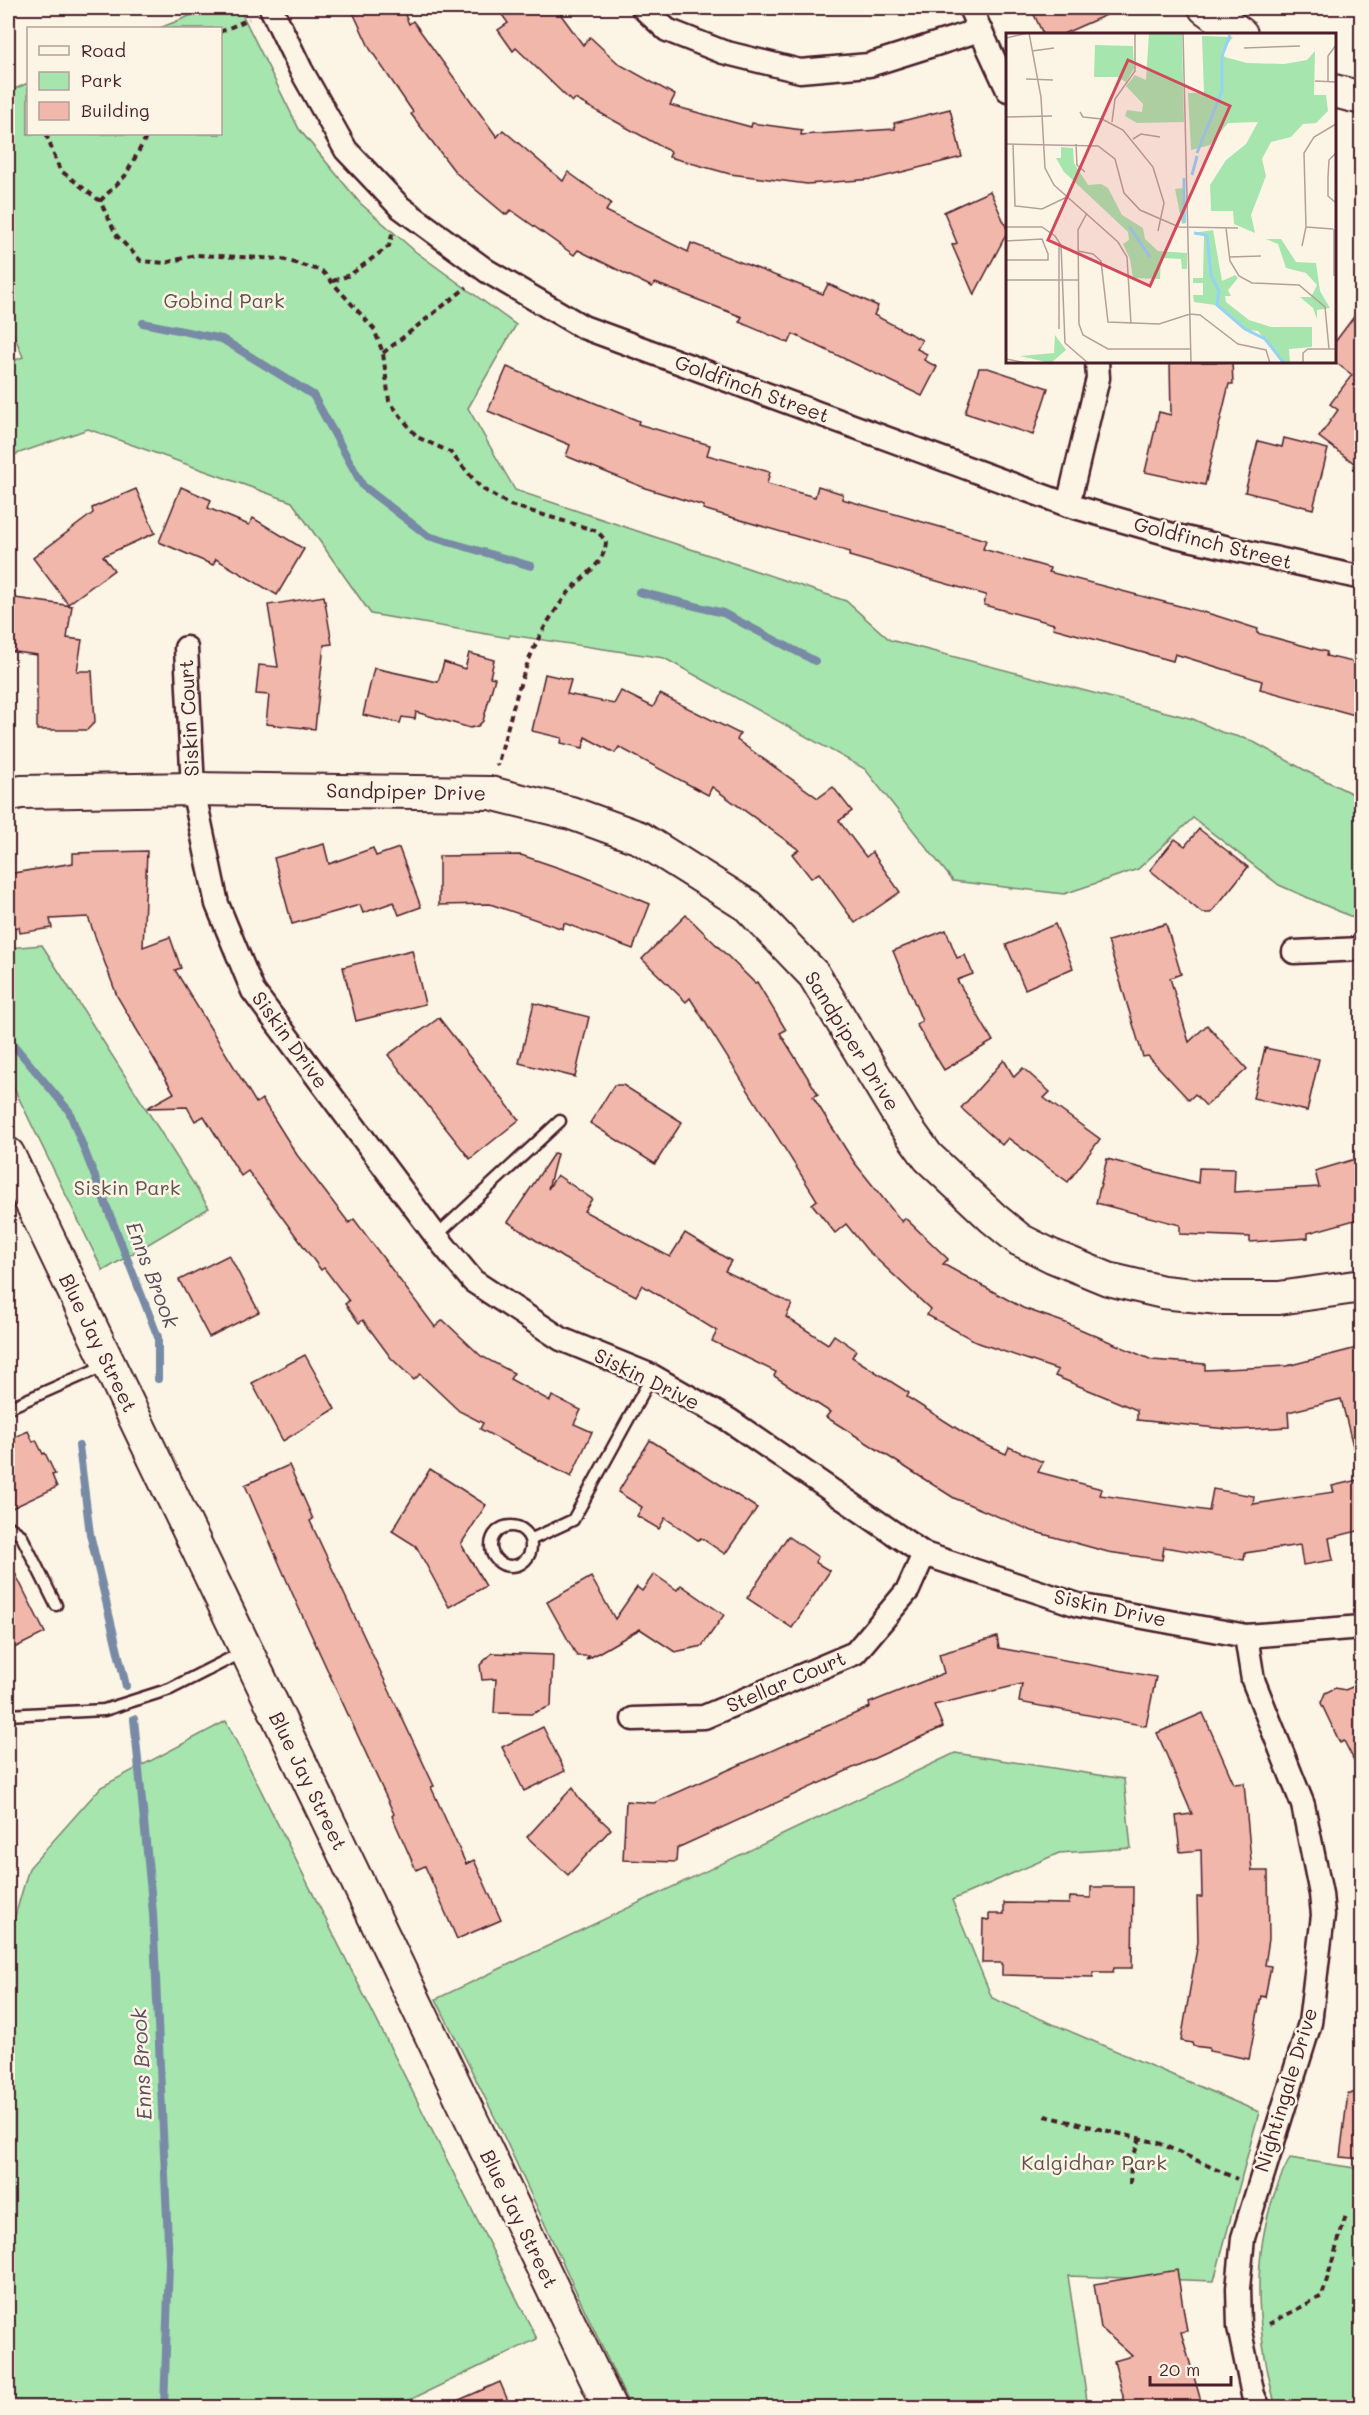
<svg xmlns="http://www.w3.org/2000/svg" width="1369" height="2415" viewBox="0 0 1369 2415" font-family="Mali,sans-serif">
	<style>
		.green { fill: #a6e5ad; stroke: #78826c; stroke-width: 1.5 }
		.lines { fill: none; stroke-linecap: round; stroke-linejoin: round }
		.stream { stroke: #788aa5; stroke-width: 8 }
		.building { fill: #f1b7aa; stroke: #4a1f2b; stroke-width: 1.5 }
		.lane-casing { stroke: #4a1f2b; stroke-width: 15 }
		.street-casing { stroke: #4a1f2b; stroke-width: 27 }
		.secondary-casing { stroke: #4a1f2b; stroke-width: 36 }
		.path { stroke: #4a1f2b; stroke-width: 4; stroke-dasharray: 6 4.5; stroke-linecap: butt }
		.lane { stroke: #fcf5e5; stroke-width: 10 }
		.street { stroke: #fcf5e5; stroke-width: 22 }
		.secondary { stroke: #fcf5e5; stroke-width: 32 }
		.labels { text-anchor: middle; stroke-width: 5; stroke-linejoin: round; paint-order: stroke }
		.park-label { font-size: 20px; fill: #61504c; stroke: #fcf5e5 }
		.street-label { font-size: 20px; fill: #4a1f2b; stroke: #fcf5e5 }
		.water-label { font-size: 21px; font-style: italic; fill: #5d4c5e; stroke: #fcf5e5 }
		.inset-river { fill: none; stroke: #96d1f6; stroke-width: 3 }
		.inset-road { fill: none; stroke: #b59f9b; stroke-width: 1.5 }
		.view { fill: #d1495b; fill-opacity: 0.15; stroke: #d1495b; stroke-width: 3 }
		.inset-edge { fill: none; stroke: #4a1f2b; stroke-width: 3 }
	</style>
	<rect width="100%" height="100%" fill="#fcf5e5"/>
	<filter id="ink" filterUnits="userSpaceOnUse"><feTurbulence type="fractalNoise" baseFrequency=".0167" numOctaves="2"/><feDisplacementMap in="SourceGraphic" scale="12" xChannelSelector="R" yChannelSelector="G"/><feConvolveMatrix kernelMatrix="1 2 1 2 8 2 1 2 1" color-interpolation-filters="sRGB"/></filter>
	<g filter="url(#ink)">
		<g class="green">
			<polygon points="209,8 239,8 299,129 360,203 416,252 516,325 468,408 515,490 846,601 890,640 1193,719 1221,732 1250,740 1310,773 1361,798 1361,921 1279,885 1193,818 1138,869 1064,894 953,881 865,769 664,658 510,635 509,638 371,614 292,502 88,429 8,457 8,363 23,357 8,320 8,92 28,83 28,134 220,134 220,28 160,28"/>
			<polygon points="42,945 209,1208 103,1271 8,1076 8,948"/>
			<polygon points="226,1721 537,2339 395,2407 8,2407 8,1940 29,1868 101,1787"/>
			<polygon points="955,1753 1124,1779 1131,1848 1059,1853 952,1900 992,1998 1259,2112 1214,2281 1068,2276 1088,2407 630,2407 499,2126 436,1999"/>
			<path d="M1290,2158L1361,2169V2407H1278L1274,2400C1254,2318 1249,2236 1290,2158Z"/>
		</g>
		<g class="lines">
			<g class="stream">
				<polyline points="143,323 222,339 313,395 363,486 428,536 531,566"/>
				<polyline points="639,592 723,613 815,661"/>
				<polyline points="8,1033 12,1043 69,1111 158,1337 158,1379"/>
				<polyline points="79,1446 90,1534 126,1686"/>
				<polyline points="134,1719 153,1913 169,2263 164,2408"/>
			</g>
		</g>
		<g class="building">
			<polygon points="351,8 402,8 409,24 413,21 497,137 503,130 563,181 568,172 611,203 606,211 688,252 691,243 823,294 828,284 878,306 874,315 922,340 917,349 927,354 924,360 937,367 922,396 793,334 789,343 739,322 742,317 655,283 652,287 578,250 574,255 511,210 506,215 456,173 411,114 413,112 370,49"/>
			<polygon points="497,8 556,8 583,45 590,37 619,64 675,95 670,105 751,127 752,123 802,130 801,135 895,129 894,123 950,109 962,157 874,179 807,184 730,174 669,157 671,152 575,99 572,102 516,48 513,51 498,30 508,23"/>
			<polygon points="1031,8 1122,8 1063,34 1043,34"/>
			<polygon points="990,191 1008,231 974,295 952,245 957,243 944,212"/>
			<polygon points="1362,306 1362,469 1319,437 1338,410 1330,404 1352,375 1335,362 1335,342"/>
			<polygon points="1170,362 1232,362 1233,384 1229,384 1205,485 1145,472 1159,412 1171,415"/>
			<polygon points="507,367 639,421 638,424 710,445 707,455 770,472 767,484 815,497 818,486 843,494 842,499 986,540 983,549 1050,568 1049,572 1214,615 1258,629 1257,633 1327,652 1326,656 1362,664 1362,717 1260,689 1262,681 1175,654 1173,661 1053,628 1054,624 984,605 986,595 849,556 850,552 703,509 704,506 645,488 566,456 570,445 488,411"/>
			<polygon points="979,368 988,368 1048,388 1033,435 965,413"/>
			<polygon points="1284,438 1328,449 1313,509 1245,492 1258,441 1282,447"/>
			<polygon points="181,487 211,500 208,508 249,525 253,518 304,549 277,595 216,559 213,565 159,542"/>
			<polygon points="136,489 155,533 103,556 114,570 68,604 33,558 93,513 92,508"/>
			<polygon points="324,596 332,644 324,645 315,729 266,724 269,695 256,694 259,665 278,667 268,605"/>
			<polygon points="8,597 72,606 67,638 82,640 77,671 92,671 95,722 87,730 37,730 37,655 8,651"/>
			<polygon points="469,653 494,660 490,677 495,678 483,721 478,726 470,728 416,712 415,719 402,717 400,723 363,715 374,668 438,682 444,662 465,669"/>
			<polygon points="545,674 571,680 567,694 614,704 621,691 653,707 660,694 740,734 737,740 818,798 833,787 852,811 839,821 866,857 872,852 900,892 855,923 819,873 811,878 792,854 799,850 712,787 708,795 619,747 615,753 585,737 583,748 561,743 562,738 532,731"/>
			<polygon points="1199,829 1248,867 1211,913 1202,913 1150,870 1175,839 1185,846"/>
			<polygon points="324,844 329,864 373,848 376,856 399,848 421,907 399,915 394,902 363,913 360,905 292,924 274,858"/>
			<polygon points="147,851 143,947 170,937 181,968 175,970 256,1103 262,1099 297,1155 349,1223 354,1219 435,1327 443,1320 481,1356 514,1373 510,1379 550,1401 552,1396 581,1410 574,1424 592,1432 571,1477 480,1429 483,1423 459,1411 420,1374 414,1380 391,1358 363,1320 359,1323 345,1304 349,1301 324,1268 321,1270 248,1171 241,1176 204,1116 195,1121 187,1107 147,1108 174,1093 117,996 88,917 50,919 52,928 20,933 19,927 8,928 8,874 73,863 73,853"/>
			<polygon points="521,855 580,875 650,904 633,949 564,923 563,929 490,904 439,905 439,856"/>
			<polygon points="686,915 755,983 757,982 786,1030 780,1033 818,1094 813,1097 854,1162 902,1222 905,1218 948,1259 943,1264 1023,1308 1066,1323 1152,1360 1205,1364 1205,1370 1287,1366 1357,1348 1362,1366 1362,1449 1354,1450 1341,1399 1288,1412 1289,1427 1237,1430 1137,1420 1137,1410 1055,1376 1058,1370 979,1343 927,1315 930,1309 867,1250 846,1224 835,1233 812,1204 817,1200 690,998 686,1002 642,959"/>
			<polygon points="1055,924 1073,968 1025,989 1006,945"/>
			<polygon points="1166,924 1181,974 1170,978 1189,1042 1207,1025 1247,1069 1206,1106 1195,1094 1189,1100 1148,1056 1143,1057 1108,941"/>
			<polygon points="946,930 957,958 965,955 973,974 957,980 993,1041 944,1070 916,1024 922,1021 893,951"/>
			<polygon points="412,950 425,1004 356,1021 343,967"/>
			<polygon points="534,1003 589,1017 575,1077 519,1063"/>
			<polygon points="439,1018 519,1120 470,1159 388,1055"/>
			<polygon points="1265,1048 1319,1059 1307,1111 1253,1098"/>
			<polygon points="1004,1060 1014,1077 1023,1068 1050,1092 1044,1098 1100,1139 1068,1182 1008,1138 1002,1145 961,1108"/>
			<polygon points="614,1085 623,1085 682,1122 655,1164 590,1123"/>
			<polygon points="554,1153 557,1154 548,1189 557,1175 592,1199 584,1211 670,1257 685,1233 731,1261 725,1271 792,1304 786,1317 828,1344 834,1335 856,1350 852,1357 909,1393 907,1397 975,1440 1006,1454 1009,1447 1043,1462 1038,1472 1102,1489 1100,1495 1209,1511 1213,1489 1254,1496 1253,1504 1334,1492 1332,1486 1362,1479 1362,1530 1329,1538 1333,1560 1303,1565 1300,1545 1245,1553 1244,1560 1164,1547 1162,1560 1108,1552 1032,1531 954,1498 826,1417 830,1412 774,1376 776,1372 712,1341 717,1331 642,1285 636,1296 563,1258 508,1222"/>
			<polygon points="1362,1157 1362,1218 1308,1233 1308,1238 1250,1242 1250,1237 1180,1234 1180,1225 1096,1203 1107,1159 1198,1183 1199,1168 1235,1169 1234,1192 1319,1187 1315,1171"/>
			<polygon points="229,1255 259,1312 209,1337 179,1280"/>
			<polygon points="305,1355 335,1409 283,1441 252,1383"/>
			<polygon points="28,1431 33,1442 36,1440 43,1454 45,1453 55,1474 52,1475 57,1487 8,1510 8,1440"/>
			<polygon points="650,1440 757,1508 725,1554 701,1538 698,1540 665,1518 659,1529 637,1516 642,1507 618,1492"/>
			<polygon points="289,1465 313,1519 310,1521 434,1786 431,1787 466,1864 474,1860 501,1920 457,1939 425,1866 416,1870 392,1816 394,1814 297,1604 245,1485"/>
			<polygon points="430,1469 486,1505 461,1544 486,1586 449,1607 416,1546 392,1531"/>
			<polygon points="788,1536 818,1557 815,1562 830,1571 792,1628 747,1598"/>
			<polygon points="8,1559 45,1633 8,1651"/>
			<polygon points="654,1574 677,1590 681,1585 724,1615 702,1646 675,1652 640,1629 586,1660 589,1656 577,1656 547,1602 591,1577 615,1619 637,1587 642,1591"/>
			<polygon points="997,1637 999,1648 1156,1677 1146,1726 1019,1702 1022,1684 934,1705 943,1727 677,1848 676,1862 623,1860 626,1801 654,1803 809,1734 870,1707 869,1703 944,1673 939,1654"/>
			<polygon points="492,1653 553,1655 551,1706 531,1714 494,1713 496,1679 482,1680 480,1665"/>
			<polygon points="1362,1683 1362,1776 1344,1741 1340,1743 1321,1703 1325,1693 1335,1688 1345,1690"/>
			<polygon points="1203,1713 1234,1784 1244,1783 1252,1871 1268,1871 1269,1939 1265,1965 1271,1966 1265,1997 1261,1996 1249,2059 1209,2051 1209,2048 1193,2046 1192,2043 1181,2041 1198,1942 1197,1897 1202,1897 1201,1850 1180,1852 1176,1816 1192,1814 1157,1733"/>
			<polygon points="543,1727 565,1771 524,1791 502,1747"/>
			<polygon points="573,1787 579,1799 611,1829 568,1875 527,1837"/>
			<polygon points="1091,1887 1133,1887 1132,1968 1114,1968 1113,1972 1093,1972 1093,1977 1002,1975 1002,1963 982,1963 983,1919 989,1920 989,1914 1004,1914 1004,1903 1069,1904 1070,1897 1091,1898"/>
			<polygon points="1348,2093 1362,2093 1362,2159 1340,2157"/>
			<polygon points="1177,2270 1187,2331 1181,2332 1203,2408 1126,2408 1114,2361 1132,2356 1101,2328 1094,2284"/>
			<polygon points="500,2382 511,2408 441,2408"/>
		</g>
		<g class="lines">
			<g class="lane-casing">
				<g id="lane">
					<polyline points="436,1236 560,1121"/>
					<polyline points="8,1408 106,1365"/>
					<circle cx="511" cy="1546" r="20"/>
					<polyline points="8,1526 21,1535 56,1605"/>
					<polyline points="532,1539 573,1520 652,1376"/>
					<polyline points="8,1715 104,1710 170,1689 245,1651"/>
				</g>
			</g>
			<g class="street-casing">
				<g id="street">
					<polyline points="271,8 301,70 346,150 400,207 487,271 583,327 1068,505 1176,536 1362,578"/>
					<polyline points="643,8 667,30 723,52 800,71 869,65 980,30"/>
					<polyline points="970,8 1008,90"/>
					<polyline points="1068,505 1098,378 1097,362"/>
					<polyline points="186,648 193,789 217,904 253,991 436,1236 473,1281 561,1339 652,1376 729,1420 924,1554 1078,1605 1246,1636 1362,1627"/>
					<polyline points="1294,952 1362,949"/>
					<polyline points="1246,1636 1253,1680 1303,1805 1321,1894 1323,1915 1310,2023 1243,2238 1238,2288 1239,2327 1253,2395 1259,2408"/>
					<polyline points="633,1719 704,1717 855,1653 908,1590 924,1554"/>
				</g>
			</g>
			<g class="secondary-casing">
				<g id="secondary">
					<polyline points="1205,8 1241,34"/>
					<polyline points="1334,91 1362,98"/>
					<polyline points="8,795 21,792 193,789 490,793 571,813 640,838 748,906 814,975 902,1121 928,1157 993,1218 1020,1240 1052,1256 1108,1279 1163,1292 1219,1298 1279,1298 1362,1286"/>
					<polyline points="8,1154 610,2408"/>
				</g>
			</g>
			<g class="path">
				<polyline points="220,32 249,19"/>
				<path d="M48,134L47,137L60,170L100,201L117,236L141,261L165,263L195,255L282,259L322,271L374,329L383,353L389,401L417,437L450,452L481,488L510,505L597,531L606,541C606,563 582,577 569,592C563,599 558,607 553,614C522,659 512,715 497,766"/>
				<polyline points="100,201 125,176 148,134"/>
				<polyline points="333,281 350,275 389,246 393,231"/>
				<polyline points="383,353 467,287"/>
				<polyline points="1045,2116 1159,2143 1237,2179"/>
				<polyline points="1130,2184 1131,2163 1140,2138"/>
				<polyline points="1269,2324 1322,2296 1346,2215"/>
			</g>
			<use href="#lane" class="lane"/>
			<use href="#street" class="street"/>
			<use href="#secondary" class="secondary"/>
		</g>
	</g>
	<g class="labels">
		<g class="park-label">
			<text x="224" y="308">Gobind Park</text>
			<text x="127" y="1195">Siskin Park</text>
			<text x="1094" y="2170">Kalgidhar Park</text>
		</g>
		<g class="street-label">
			<text transform="translate(752 389) rotate(20)" y="7">Goldfinch Street</text>
			<text transform="translate(1213 543) rotate(14)" y="7">Goldfinch Street</text>
			<text transform="translate(189 718) rotate(-93)" y="7">Siskin Court</text>
			<text transform="translate(406 792) rotate(1)" y="7">Sandpiper Drive</text>
			<text transform="translate(290 1040) rotate(54)" y="7">Siskin Drive</text>
			<text transform="translate(852 1041) rotate(58)" y="7">Sandpiper Drive</text>
			<text transform="translate(98 1343) rotate(64)" y="7">Blue Jay Street</text>
			<text transform="translate(647 1379) rotate(26)" y="7">Siskin Drive</text>
			<text transform="translate(1110 1608) rotate(12)" y="7">Siskin Drive</text>
			<text transform="translate(786 1682) rotate(-23)" y="7">Stellar Court</text>
			<text transform="translate(308 1781) rotate(64)" y="7">Blue Jay Street</text>
			<text transform="translate(1286 2090) rotate(-73)" y="7">Nightingale Drive</text>
			<text transform="translate(519 2219) rotate(64)" y="7">Blue Jay Street</text>
		</g>
		<g class="water-label">
			<text transform="translate(152 1275) rotate(69)" y="7">Enns Brook</text>
			<text transform="translate(142 2064) rotate(-93)" y="7">Enns Brook</text>
		</g>
	</g>
	<g transform="translate(1006 33)">
		<rect width="330" height="330" fill="#fcf5e5"/>
		<path d="M143,0H176L178,89L131,90L119,83L121,77L136,79L137,71L120,53L129,42L140,47ZM196,3L227,4L216,18L219,24L241,30L278,31L301,27L309,18L308,62H320L322,78L310,90L297,91L285,104L265,109L256,126L260,143L245,182L249,200L228,191L227,178H205L204,152L220,127L240,111L252,89L222,90L204,112L185,117L182,60H198ZM89,12L127,13L128,36L120,49L111,44H88ZM55,114L67,115L68,130L82,152L95,151L102,155L116,182L137,195L139,206L152,218L181,220V236H176L175,226L155,225L154,246L127,245L124,226L117,211L123,207L122,199L58,139L50,125H55ZM179,155L180,190L176,191L169,156ZM207,197L216,248L229,242L232,245L222,257L225,263H219L220,269L243,287L265,294H306V314L283,316L284,330H276L252,298L238,297L209,272L188,269L187,262H197V250H187V245H197L198,203L187,200ZM260,206H275L290,229L310,230L314,258L324,275L311,277V286L307,275L294,264H305L311,252L300,240L280,235L272,211ZM49,302L60,317L45,330L14,323L48,320Z" fill="#a6e5ad"/>
		<path class="inset-river" d="M191,120L216,58V23L224,2M186,142L191,123M178,190V145M123,193L144,224M188,200L201,202L205,242L213,258L211,272L239,296L259,306L278,330"/>
		<path class="inset-road" d="M23,0L35,64L39,135L48,152L112,209L121,224L125,291M177,0L185,330M0,5L22,0M238,15L294,13M26,18L48,15M20,46L47,47M309,48L330,49M322,48V23L330,12M74,79L77,84L96,86L117,97L147,134L158,170L152,198M0,84L46,83M106,89L109,66L129,38V0M127,106L135,101L154,104M0,111L92,113L109,126L118,160L134,177L173,194L232,195M7,111L9,173L36,176L61,164M70,111L71,132L79,139M330,120L323,127L322,144V163L330,170M81,180L72,197L73,291L77,302L102,316H184M0,194H36L49,203L55,212L59,310M300,194L298,120L308,104L330,91M300,194L327,196M220,195L224,228L233,243L246,250L293,252L319,274L323,316M328,196V243M0,208L36,206L42,221V227H0M53,212V296M296,213L300,194M72,218L87,221L95,228L102,289L153,291L184,281L194,282L232,311L260,317L264,330M223,224L255,223M0,247H72M59,310L82,330M0,326L21,330M297,330V320L302,316H330"/>
		<path class="view" d="M122,27L224,73L144,253L42,207Z"/>
		<rect width="330" height="330" class="inset-edge"/>
	</g>
	<rect width="1369" height="2415" fill="none" stroke="#fcf5e5" stroke-width="30"/>
	<rect x="15" y="15" width="1339" height="2385" fill="none" stroke="#4a1f2b" stroke-width="2" filter="url(#ink)"/>
	<rect x="27" y="27" width="195" height="108" fill="#fcf5e5" stroke="#b59f9b" stroke-width="1.5"/>
	<rect x="39" y="46" width="30" height="9" fill="#fcf5e5" stroke="#b59f9b" stroke-width="1.5"/>
	<text x="81" y="57" font-size="18" fill="#4a1f2b">Road</text>
	<rect x="39" y="72" width="30" height="18" fill="#a6e5ad" stroke="#b59f9b" stroke-width="1.5"/>
	<text x="81" y="87" font-size="18" fill="#4a1f2b">Park</text>
	<rect x="39" y="102" width="30" height="18" fill="#f1b7aa" stroke="#b59f9b" stroke-width="1.5"/>
	<text x="81" y="117" font-size="18" fill="#4a1f2b">Building</text>
	<path d="M1150 2376v9h81v-9" fill="none" stroke="#4a1f2b" stroke-width="3"/>
	<text x="1159" y="2376" font-size="18" fill="#4a1f2b" stroke="#fcf5e5" stroke-width="4.5" paint-order="stroke">20 m</text>
</svg>
